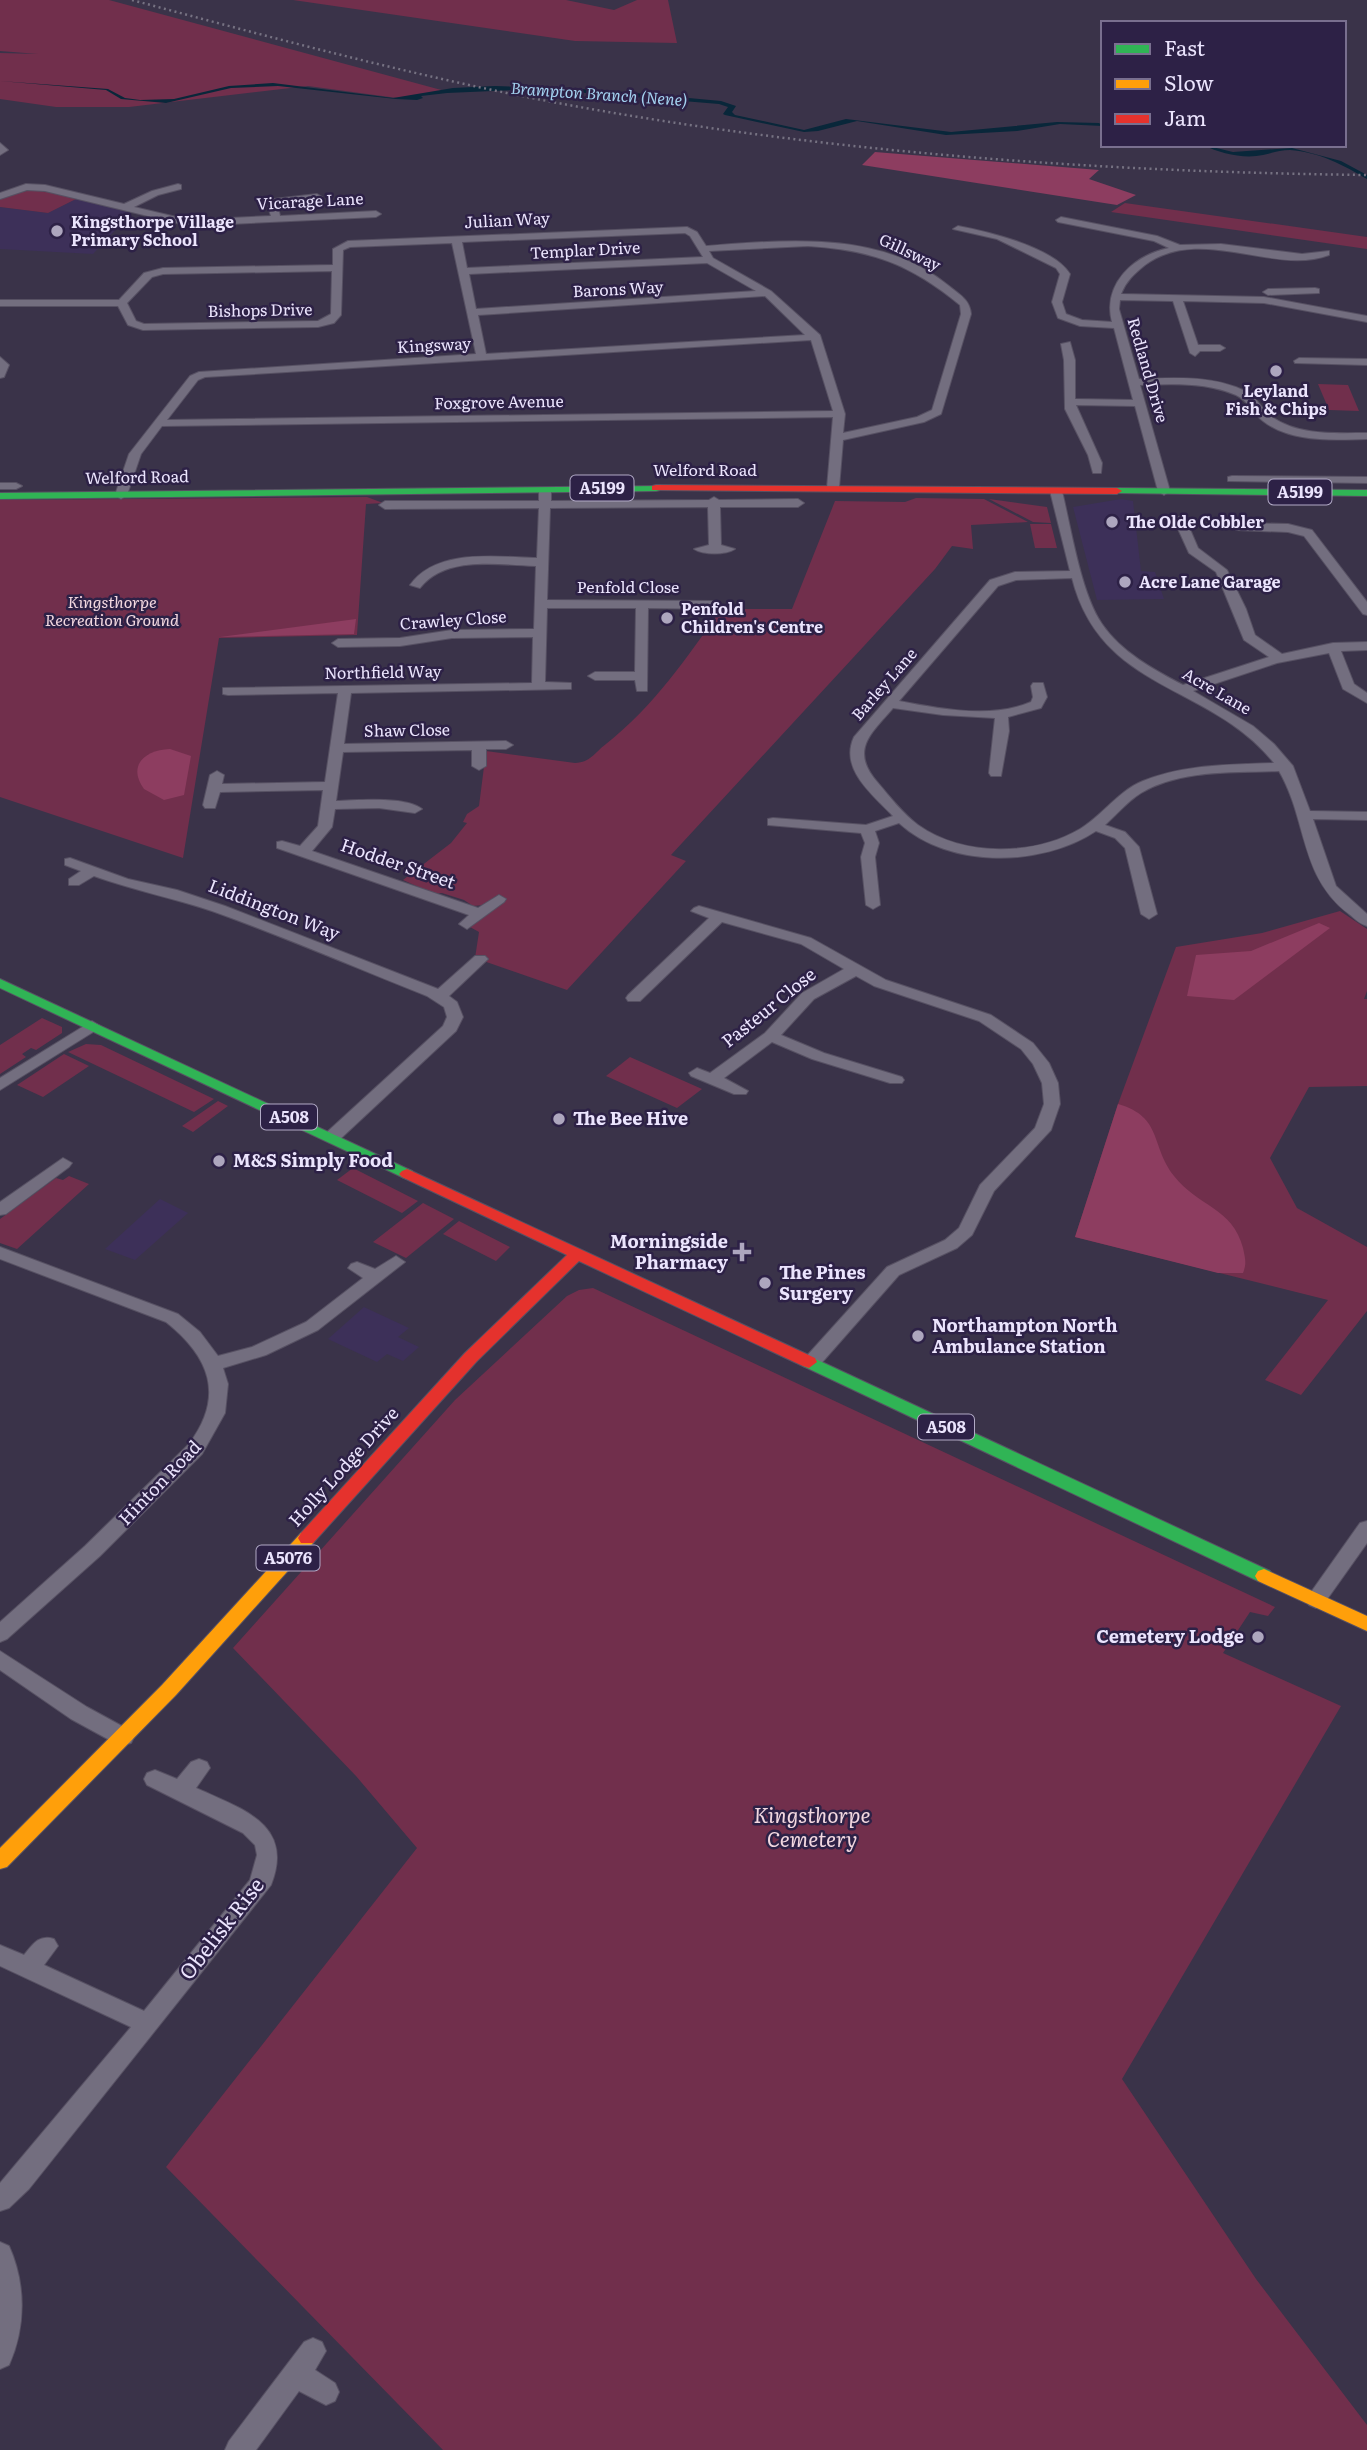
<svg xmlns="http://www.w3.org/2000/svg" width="1367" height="2450" viewBox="0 0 1367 2450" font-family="Literata,serif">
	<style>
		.built { fill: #3d3059 }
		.green { fill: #712f4c }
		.forest { fill: #8d3d60 }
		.water { fill: #09273a }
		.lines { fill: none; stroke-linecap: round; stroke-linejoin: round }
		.street-casing { stroke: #575163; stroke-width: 2 }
		.fast-casing { stroke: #575163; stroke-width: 2 }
		.slow-casing { stroke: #575163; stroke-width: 2 }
		.jam-casing { stroke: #575163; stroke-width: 2 }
		.street { fill: #736e7f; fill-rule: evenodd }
		.fast { fill: #30b455; fill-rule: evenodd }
		.slow { fill: #ff9f0a; fill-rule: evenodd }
		.jam { fill: #e5322d; fill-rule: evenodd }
		.rail { stroke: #767282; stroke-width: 2.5; stroke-dasharray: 2 3.5; stroke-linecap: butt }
		.poi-dot { fill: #ada6be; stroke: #2d2146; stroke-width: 2.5 }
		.labels { text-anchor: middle; stroke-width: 5; stroke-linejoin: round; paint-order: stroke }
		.far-water-label { font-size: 16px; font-style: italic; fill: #a3d1ef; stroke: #2d2146 }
		.far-street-label { font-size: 16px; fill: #ebe4fd; stroke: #2d2146 }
		.far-poi-label { font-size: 16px; font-weight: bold; fill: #ebe4fd; stroke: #2d2146; text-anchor: start }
		.shield { fill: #2d2146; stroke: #b2aac6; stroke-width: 2 }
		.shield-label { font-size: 16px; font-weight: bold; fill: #ebe4fd }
		.far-park-label { font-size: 16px; font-style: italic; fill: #f3d8e0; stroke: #2d2146 }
		.street-label { font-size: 18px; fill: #ebe4fd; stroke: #2d2146 }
		.poi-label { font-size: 18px; font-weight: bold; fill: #ebe4fd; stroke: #2d2146; text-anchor: start }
		.near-park-label { font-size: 21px; font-style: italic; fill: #f3d8e0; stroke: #2d2146 }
		.near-street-label { font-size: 21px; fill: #ebe4fd; stroke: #2d2146 }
	</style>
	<rect width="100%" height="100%" fill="#3a3349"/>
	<g class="built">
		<polygon points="78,198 132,212 93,254 0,249 0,207 48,213"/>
		<polygon points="1121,499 1133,501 1141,571 1155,572 1164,599 1097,600 1073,507"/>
		<polygon points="160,1199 188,1213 135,1260 105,1249"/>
		<polygon points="364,1307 409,1328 398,1337 419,1347 403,1361 387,1354 377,1362 328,1339"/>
	</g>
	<g class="green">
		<polygon points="0,0 109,0 445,91 397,98 308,86 129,107 56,107 0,99 0,53 38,54 0,51"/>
		<polygon points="293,0 566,0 614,10 637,0 668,0 677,43 575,41"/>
		<polygon points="35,189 78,198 48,213 0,207 0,197"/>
		<polygon points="1125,203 1367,237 1367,249 1111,212"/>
		<polygon points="1318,384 1348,385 1359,411 1329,410"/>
		<polygon points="367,497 383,503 366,504 357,635 219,638 183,858 0,797 0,500"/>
		<path d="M916,498L984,499L1028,522L971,525L973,549L952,546L935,569L671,855L686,861L567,990L475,958L479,932L470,927L505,899L496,896L484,905L473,906L464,900L442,893L434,894L403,880L451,843L467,823L463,822L467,814L479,806L486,751L575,763C591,762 594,753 606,744C653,707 687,658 721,609H792L835,501L905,502Z"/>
		<polygon points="989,499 1047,507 1051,523 1033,522"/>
		<polygon points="1030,524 1051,524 1057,548 1035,548"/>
		<polygon points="1340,911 1367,929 1367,991 1364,999 1367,999 1367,1086 1309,1087 1270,1158 1297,1208 1367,1247 1367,1311 1301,1395 1265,1380 1328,1300 1075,1237 1118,1104 1176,947 1262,933"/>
		<polygon points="42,1018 62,1027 62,1033 36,1050 31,1048 22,1054 26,1057 0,1074 0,1045"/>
		<polygon points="86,1044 101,1045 214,1099 194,1112 68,1052"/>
		<polygon points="64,1054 89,1066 43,1097 17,1085"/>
		<polygon points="630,1057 702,1089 677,1108 606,1076"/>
		<polygon points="218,1101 228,1106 193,1132 182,1126"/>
		<polygon points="353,1168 418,1201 402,1213 337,1180"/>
		<polygon points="69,1176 89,1184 17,1249 0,1243 0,1219 56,1178 63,1180"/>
		<polygon points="423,1203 454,1219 406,1258 373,1242"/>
		<polygon points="459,1221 510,1247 496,1261 443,1234"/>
		<polygon points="593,1288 1275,1607 1268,1616 1250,1612 1223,1653 1341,1706 1122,2079 1256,2279 1367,2425 1367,2450 443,2450 166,2167 417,1848 356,1776 233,1648 455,1400 567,1296 579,1290"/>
	</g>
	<g class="forest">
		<polygon points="875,152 1099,170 1089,179 1136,195 1117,205 862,165"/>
		<polygon points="356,619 354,634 220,637"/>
		<path d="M170,749L191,756L184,795L164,800L144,789C127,765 145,750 170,749Z"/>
		<polygon points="1319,923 1330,928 1234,1000 1187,996 1196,955 1251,951"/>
		<path d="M1118,1104C1163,1117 1150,1145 1174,1176C1197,1206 1233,1208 1243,1248C1245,1258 1247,1263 1243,1273H1218L1075,1237Z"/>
	</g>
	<g class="water">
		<polygon points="0,81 108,89 125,98 140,100 174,99 229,86 273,83 393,98 453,88 495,86 602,90 721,101 736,106 732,112 735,115 804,130 846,119 951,132 1057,122 1099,123 1103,126 1060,124 1017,131 946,135 857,121 818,131 804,132 725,115 723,114 728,107 719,104 538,89 447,93 421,96 423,98 417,100 396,99 278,86 231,88 166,103 121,99 106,90"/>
		<path d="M1204,145L1233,152L1292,148L1341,161L1367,175V179C1343,165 1319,152 1290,150C1280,150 1272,153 1263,155C1245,159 1220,154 1204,145Z"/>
	</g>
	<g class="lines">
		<g class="street-casing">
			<g id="street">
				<polygon points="0,143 8,150 0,155"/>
				<polygon points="26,184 45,185 124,204 152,191 178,184 181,185 181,189 158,195 134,207 189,220 271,216 268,207 274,199 317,194 322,197 320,199 280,204 278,207 280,216 376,211 381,214 376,217 189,226 45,191 27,190 0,199 0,193"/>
				<path d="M1061,217L1157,236L1180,245L1221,244L1302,254L1329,251V255C1274,276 1201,224 1145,265C1134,274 1126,281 1121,294L1264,297L1367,316V322L1264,303L1183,301L1198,345H1220L1225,348L1220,351H1200L1195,356L1190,353L1173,301L1120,300L1119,309L1139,379C1174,378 1212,375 1245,391C1258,397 1261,410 1272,417C1299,436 1336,433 1367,433V439C1334,440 1291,443 1263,421C1252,413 1249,401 1236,395C1206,382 1172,384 1140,385L1170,491L1164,495L1158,491L1135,406L1076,405L1102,463L1101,473H1093L1088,455L1065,409L1064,360L1061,344L1070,342L1075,360V399L1133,400L1114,328L1080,326L1058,318L1052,302L1060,274L1056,268L997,239L953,229L958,226C989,232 1053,247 1070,274L1062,302L1066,314L1082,320L1112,322C1102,284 1134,255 1169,248L1154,241L1058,222L1056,220Z"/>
				<path d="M687,227L697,232L706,246C788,240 881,230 949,286C960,295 970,300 971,314L941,414L924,422L843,440L839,488L833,491L827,488L833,417L162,426L141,454L127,495L121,499L115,495L129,454L190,376L199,372L476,354L452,243L350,247L343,250L341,315L334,323L318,327L143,330L128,325L118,306H0V300H119L144,273L163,268L333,265V249L348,241ZM685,233L690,236L703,257L467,268L462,242ZM808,246C872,250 910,264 960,305L961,314L932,410L917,417L843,433L845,414L820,335L771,291L713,258L709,251ZM707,263L756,291L476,309L469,274ZM332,271L331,314L318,321L144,324L136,321L127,303L152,277L163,274ZM765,296L805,335L486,354L478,315ZM811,340L833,411L167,420L198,380L205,377Z"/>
				<polygon points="1315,288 1319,289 1319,293 1268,295 1263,292 1268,289"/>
				<polygon points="0,357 9,365 4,377 0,378"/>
				<polygon points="1299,358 1367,359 1367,365 1295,363 1294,361"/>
				<polygon points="1232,476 1367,477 1367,483 1228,481 1228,477"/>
				<polygon points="0,483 16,483 22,486 16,489 0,489"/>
				<path d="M545,488L551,492V501L709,500L714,497L719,500L798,499L804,503L798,507H720L721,545L735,549C726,555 703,555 694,549L709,545L708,507L550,508L547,600L714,601L720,605L714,609L648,608L647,691H637L635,680H595L588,676L595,672H635L636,608H547L545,682L571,683V689L351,693L344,744L506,741L513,745L506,749H486V766L479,770L472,766V750L343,752L336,801C357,800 406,796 422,809L415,813L379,808L335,809L332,827L312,851L478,908L499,895L506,899L504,902L467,929L459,924L469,915L277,848V842L282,841L300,846L318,826L323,790L220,792L215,808H205L203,805L210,775L217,771L224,775L222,784L325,782L338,693L228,695L223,694V688L532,683L533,637L452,638L400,646L338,647L332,643L338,639L400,638L452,630L534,629L536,566C499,565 446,555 420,588L410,585C437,548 496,557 537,558L539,508L385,509L379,505L385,501H539V492Z"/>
				<path d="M1052,489L1062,491C1071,528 1081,594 1102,624C1121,652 1154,670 1183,685L1269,657L1244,640L1216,572L1189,553L1174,520L1180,516L1186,520L1198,548L1227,570L1246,609L1255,635L1282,654L1333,643L1367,642V650L1341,651L1354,684L1367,693V703L1343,689L1329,653L1277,663L1193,691L1253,726L1274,744L1293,766L1310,811L1367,812V820L1313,819L1336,886L1367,914V926C1360,924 1355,919 1349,914C1299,876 1308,821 1279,771C1235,773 1181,769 1141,793C1128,801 1117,814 1105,825L1125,832L1139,847L1157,914L1149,919L1141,914L1125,848L1115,838L1096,831C1042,867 949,869 899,823L875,831L879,843L875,857L880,905L873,909L866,905L861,857L865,843L861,833L768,825V819L773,818L866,825L893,816C873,795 839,769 854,737L990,580L1015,572L1070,571L1050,491ZM1072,578C1101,693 1211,683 1274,763C1230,765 1185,764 1143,781C1118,791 1103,815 1080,829C1034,856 963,857 918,825C903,814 890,797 878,783C849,750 871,734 893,708L943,715L995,718L989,773L991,776H1001L1009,731L1008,717L1041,708L1047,697L1043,683H1033L1031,686L1033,697L1031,702C992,719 940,709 899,701L998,586L1016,580Z"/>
				<polygon points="1240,523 1288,524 1312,530 1367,602 1367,615 1363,614 1304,536 1288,532 1236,530 1236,524"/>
				<path d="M70,858L128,879L177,890L225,906L438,989L475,956H485L488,959L449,996L457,1002L463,1017L456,1031L338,1141H326L324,1137L326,1133L443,1026L447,1017L444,1007L427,996C356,968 285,937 212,911C173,898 133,890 94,876L79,885H69V879L81,871L65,865V859Z"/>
				<polygon points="699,906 811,938 886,980 991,1015 1033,1043 1049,1063 1058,1083 1060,1104 1051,1130 994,1191 972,1235 957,1248 899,1275 818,1367 811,1369 802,1363 804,1359 887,1267 945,1240 959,1228 980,1185 1035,1128 1044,1104 1042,1083 1033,1064 1021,1049 979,1021 874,986 856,976 814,999 781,1035 824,1053 902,1077 904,1080 902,1083 890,1083 812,1059 772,1042 724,1078 748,1091 746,1094 734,1094 691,1076 689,1073 697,1068 710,1073 765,1033 802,993 844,969 801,944 722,922 640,1001 628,1001 626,998 628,995 709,918 691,911 694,908"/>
				<polygon points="92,1021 100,1026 98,1029 0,1090 0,1078"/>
				<polygon points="63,1158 72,1163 69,1167 6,1214 0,1215 0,1202"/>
				<path d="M0,1247L178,1314L200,1332L218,1356L252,1347L306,1322L363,1278L348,1268L351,1264L357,1262L375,1269L396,1256L405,1262L318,1330L266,1355L223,1368L228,1384L225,1413L202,1454L100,1556L7,1639L0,1642V1622L85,1546L189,1444C225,1396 210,1357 166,1322L0,1259Z"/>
				<polygon points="1367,1521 1367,1543 1323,1605 1316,1608 1309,1605 1306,1600 1309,1595 1360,1523"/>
				<polygon points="0,1651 87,1707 131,1731 134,1737 131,1743 123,1745 115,1743 71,1719 0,1670"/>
				<path d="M199,1759L207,1762L210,1768L196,1788C242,1809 295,1824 271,1885L29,2189L9,2208L0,2211V2183L131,2027L0,1966V1945L24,1955C33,1944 39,1934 54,1939L58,1946L44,1965L144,2011L250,1880L257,1855L255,1845L243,1833L147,1785L144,1779L147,1773L155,1770L177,1779L191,1762Z"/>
				<path d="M0,2242L9,2246C26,2284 26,2327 9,2365L0,2369Z"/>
				<polygon points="313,2338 322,2342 326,2351 315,2370 335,2383 339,2392 335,2401 326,2405 299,2391 256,2450 225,2450 229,2441 304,2342"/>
			</g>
		</g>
		<g class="fast-casing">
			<g id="fast">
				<polygon points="660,486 660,490 656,491 0,499 0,493"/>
				<polygon points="1117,488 1367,490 1367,496 1113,493 1112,491"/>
				<polygon points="0,979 412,1171 415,1174 407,1179 402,1177 0,988"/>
				<polygon points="809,1356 1270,1571 1273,1576 1270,1581 1258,1581 803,1366 801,1362 803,1358"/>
			</g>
		</g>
		<g class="slow-casing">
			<g id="slow">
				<polygon points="307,1532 313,1533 316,1538 313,1543 176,1695 7,1867 0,1869 0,1848 162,1685 301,1533"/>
				<polygon points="1264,1569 1367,1616 1367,1631 1258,1581 1255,1576 1258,1571"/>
			</g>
		</g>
		<g class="jam-casing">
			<g id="jam">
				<polygon points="656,485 1117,488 1122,491 1117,494 652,490 652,486"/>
				<polygon points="407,1169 815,1358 817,1362 809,1368 803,1366 579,1261 477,1361 313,1543 301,1543 298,1538 301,1533 465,1353 567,1255 402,1177 399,1174 402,1171"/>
			</g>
		</g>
		<use href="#street" class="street"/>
		<use href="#fast" class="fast"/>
		<use href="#slow" class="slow"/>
		<use href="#jam" class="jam"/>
		<path class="rail" d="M132,0C284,41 436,82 591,109C848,154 1107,172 1367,175"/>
	</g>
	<g class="poi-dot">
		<circle cx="57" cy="231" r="7"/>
		<circle cx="1276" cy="371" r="7"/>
		<circle cx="1112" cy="522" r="7"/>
		<circle cx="1125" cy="582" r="7"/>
		<circle cx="667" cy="618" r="7"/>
		<circle cx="559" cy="1119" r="7"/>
		<circle cx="219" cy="1161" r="7"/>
		<path d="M738.5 1241.5h7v7h7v7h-7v7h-7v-7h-7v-7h7z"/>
		<circle cx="765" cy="1283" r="7"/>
		<circle cx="918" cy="1336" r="7"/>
		<circle cx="1258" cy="1637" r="7"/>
	</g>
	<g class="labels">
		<g class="far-water-label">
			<text transform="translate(599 94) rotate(4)" y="6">Brampton Branch (Nene)</text>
		</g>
		<g class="far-street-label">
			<text transform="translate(310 201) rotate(-3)" y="6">Vicarage Lane</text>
			<text transform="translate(507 220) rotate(-3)" y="6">Julian Way</text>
			<text transform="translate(585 250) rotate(-3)" y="6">Templar Drive</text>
			<text transform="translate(910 252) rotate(25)" y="6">Gillsway</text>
			<text transform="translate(618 289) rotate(-3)" y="6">Barons Way</text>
			<text transform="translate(260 310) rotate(-1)" y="6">Bishops Drive</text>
			<text transform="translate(434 345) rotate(-3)" y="6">Kingsway</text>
			<text transform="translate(1148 370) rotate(74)" y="6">Redland Drive</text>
			<text transform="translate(499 402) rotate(-1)" y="6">Foxgrove Avenue</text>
			<text x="705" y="476">Welford Road</text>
			<text transform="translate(137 477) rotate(-1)" y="6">Welford Road</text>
			<text x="628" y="593">Penfold Close</text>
			<text transform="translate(453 620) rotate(-4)" y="6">Crawley Close</text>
			<text transform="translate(383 672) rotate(-1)" y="6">Northfield Way</text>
			<text transform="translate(884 684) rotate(-49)" y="6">Barley Lane</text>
			<text transform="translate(1217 691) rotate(30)" y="6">Acre Lane</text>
			<text transform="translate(407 730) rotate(-1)" y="6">Shaw Close</text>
		</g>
		<g class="far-poi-label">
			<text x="71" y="228">Kingsthorpe Village<tspan x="71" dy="18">Primary School</tspan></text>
			<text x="1276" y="397" text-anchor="middle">Leyland<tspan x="1276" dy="18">Fish &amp; Chips</tspan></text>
			<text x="1126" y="528">The Olde Cobbler</text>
			<text x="1139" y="588">Acre Lane Garage</text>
			<text x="681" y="615">Penfold<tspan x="681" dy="18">Children's Centre</tspan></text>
		</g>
		<g class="shield">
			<rect x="570.5" y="475.5" width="63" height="25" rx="5"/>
			<rect x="1268.5" y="479.5" width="63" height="25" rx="5"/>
			<rect x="261" y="1104.5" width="56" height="25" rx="5"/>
			<rect x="918" y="1414.5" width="56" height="25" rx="5"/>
			<rect x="256.5" y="1545.5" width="63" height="25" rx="5"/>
		</g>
		<g class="shield-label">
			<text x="602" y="494">A5199</text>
			<text x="1300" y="498">A5199</text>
			<text x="289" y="1123">A508</text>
			<text x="946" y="1433">A508</text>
			<text x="288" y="1564">A5076</text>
		</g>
		<g class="far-park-label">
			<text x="112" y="608">Kingsthorpe<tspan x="112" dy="18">Recreation Ground</tspan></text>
		</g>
		<g class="street-label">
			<text transform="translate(398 864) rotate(19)" y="6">Hodder Street</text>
			<text transform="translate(274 910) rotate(21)" y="6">Liddington Way</text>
			<text transform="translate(769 1008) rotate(-39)" y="6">Pasteur Close</text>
			<text transform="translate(344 1467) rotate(-48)" y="6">Holly Lodge Drive</text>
			<text transform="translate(160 1483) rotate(-46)" y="6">Hinton Road</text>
		</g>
		<g class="poi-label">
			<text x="573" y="1125">The Bee Hive</text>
			<text x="233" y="1167">M&amp;S Simply Food</text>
			<text x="728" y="1248" text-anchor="end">Morningside<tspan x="728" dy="21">Pharmacy</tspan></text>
			<text x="779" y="1279">The Pines<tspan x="779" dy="21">Surgery</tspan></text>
			<text x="932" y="1332">Northampton North<tspan x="932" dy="21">Ambulance Station</tspan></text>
			<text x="1244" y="1643" text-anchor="end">Cemetery Lodge</text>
		</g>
		<g class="near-park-label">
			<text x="812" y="1823">Kingsthorpe<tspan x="812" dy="24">Cemetery</tspan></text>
		</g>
		<g class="near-street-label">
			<text transform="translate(222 1929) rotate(-52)" y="7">Obelisk Rise</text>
		</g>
	</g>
	<rect x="1101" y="21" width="245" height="126" fill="#2d2146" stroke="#796f8f" stroke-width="2"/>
	<rect x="1115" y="44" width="35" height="10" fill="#30b455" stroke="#796f8f" stroke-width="2"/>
	<text x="1164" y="56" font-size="21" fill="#ebe4fd">Fast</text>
	<rect x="1115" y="79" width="35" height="10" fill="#ff9f0a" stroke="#796f8f" stroke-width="2"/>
	<text x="1164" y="91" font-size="21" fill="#ebe4fd">Slow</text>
	<rect x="1115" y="114" width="35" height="10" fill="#e5322d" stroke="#796f8f" stroke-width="2"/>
	<text x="1164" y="126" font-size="21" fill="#ebe4fd">Jam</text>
</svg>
